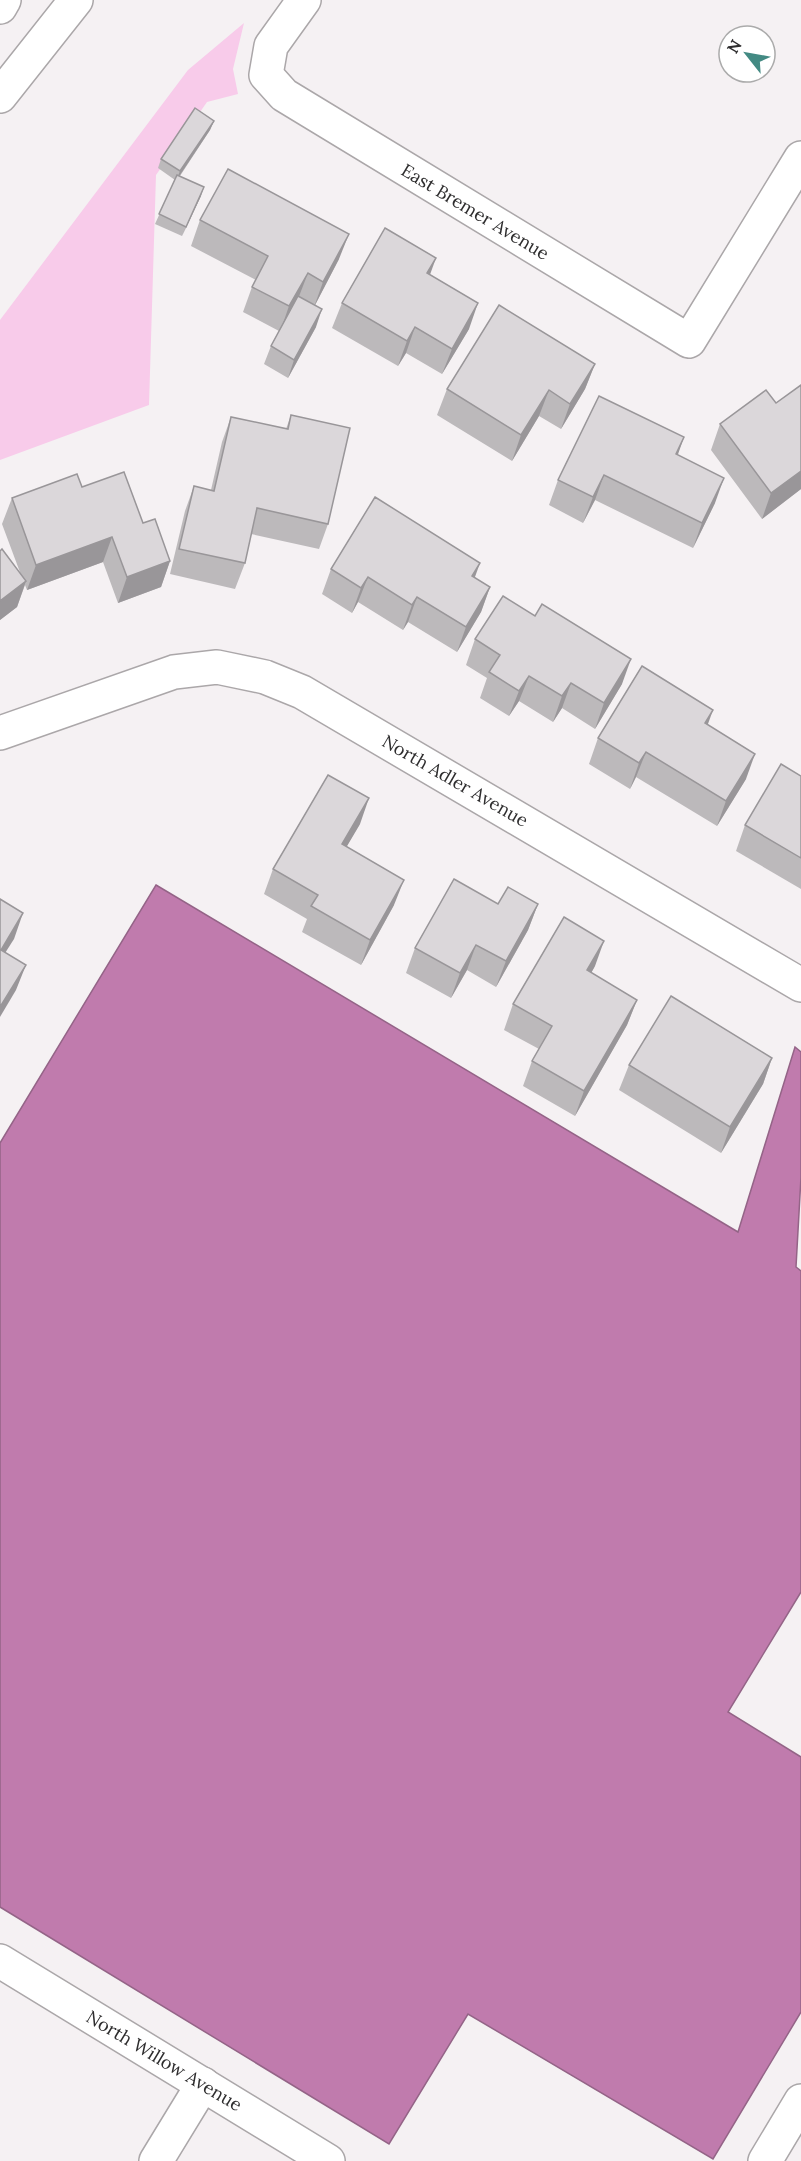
<svg xmlns="http://www.w3.org/2000/svg" width="801" height="2161" viewBox="0 0 801 2161" font-family="Lora,serif">
	<style>
		.green { fill: #f8cbea }
		.water { fill: #c07bad; stroke: #946487; stroke-width: 1.5 }
		.lines { fill: none; stroke-linecap: round; stroke-linejoin: round }
		.street-casing { stroke: #aba7a9; stroke-width: 36 }
		.secondary-casing { stroke: #aba7a9; stroke-width: 36 }
		.highway-casing { stroke: #aba7a9; stroke-width: 36 }
		.street { stroke: #fff; stroke-width: 33 }
		.secondary { stroke: #fff; stroke-width: 33 }
		.highway { stroke: #fff; stroke-width: 33 }
		.wall { fill: #bcb9bb }
		.shaded-wall { fill: #999699 }
		.building { fill: #dbd7da; stroke: #999699; stroke-width: 1.5 }
		.labels { text-anchor: middle; stroke-width: 4.5; stroke-linejoin: round; paint-order: stroke }
		.street-label { font-size: 18px; fill: #2e2d2e; stroke: #fff }
	</style>
	<rect width="100%" height="100%" fill="#f5f1f3"/>
	<polygon class="green" points="244,23 233,69 238,94 207,102 156,175 149,405 0,460 0,320 188,70"/>
	<polygon class="water" points="156,885 738,1232 795,1047 801,1052 801,1177 796,1267 801,1271 801,1592 728,1712 801,1757 801,2012 713,2159 468,2014 389,2144 0,1907 0,1143"/>
	<g class="lines">
		<g class="street-casing">
			<g id="street">
				<polyline points="304,0 271,46 266,75 284,95 689,341 801,158"/>
				<polyline points="0,733 174,672 217,667 265,677 302,692 801,985"/>
				<polyline points="0,1961 328,2161"/>
				<polyline points="156,2161 203,2084"/>
			</g>
		</g>
		<g class="secondary-casing">
			<polyline id="secondary" points="765,2161 801,2101"/>
		</g>
		<g class="highway-casing">
			<g id="highway">
				<polyline points="0,7 4,0"/>
				<polyline points="0,96 76,0"/>
			</g>
		</g>
		<use href="#street" class="street"/>
		<use href="#secondary" class="secondary"/>
		<use href="#highway" class="highway"/>
	</g>
	<g class="wall">
		<polygon points="214,121 210,130 180,176 201,196 182,236 155,224 175,180 158,168 161,159"/>
		<polygon points="200,220 339,259 315,305 316,327 288,378 264,364 271,346 279,331 243,312 252,287 256,280 191,246"/>
		<polygon points="430,275 469,329 442,374 406,353 398,366 332,328 342,303"/>
		<polygon points="595,364 585,389 561,429 539,416 512,461 437,415 447,389"/>
		<polygon points="801,385 801,489 762,519 711,450 720,424 776,403"/>
		<polygon points="291,415 328,524 319,549 251,534 245,563 235,589 170,574 185,511 194,486 211,490 222,442 231,417 286,429"/>
		<polygon points="678,455 715,503 693,548 595,500 583,523 549,505 558,480"/>
		<polygon points="82,487 143,523 170,561 161,587 118,603 103,562 27,590 25,585 17,607 0,620 0,551 21,575 2,524 12,498"/>
		<polygon points="331,569 475,578 490,587 481,612 457,652 408,622 403,630 358,602 352,613 322,594"/>
		<polygon points="475,639 622,684 595,729 562,708 553,722 519,701 509,716 480,698 487,678 466,665"/>
		<polygon points="708,725 746,779 717,826 636,777 630,789 589,764 598,738"/>
		<polygon points="801,776 801,889 736,851 745,825"/>
		<polygon points="360,824 346,847 394,905 361,965 302,932 307,919 264,894 273,869"/>
		<polygon points="538,904 528,930 496,987 467,970 451,998 406,973 415,948"/>
		<polygon points="595,966 591,973 637,1000 627,1025 575,1116 523,1086 532,1061 539,1049 504,1030 513,1004"/>
		<polygon points="772,1058 763,1084 721,1153 619,1090 629,1065"/>
	</g>
	<g class="shaded-wall">
		<polygon points="214,121 210,130 176,181 180,171"/>
		<polygon points="204,187 201,196 182,236 186,227"/>
		<polygon points="349,234 339,259 314,307 323,282"/>
		<polygon points="436,258 427,283 427,273"/>
		<polygon points="308,273 298,299 280,332 289,306"/>
		<polygon points="478,303 469,329 442,374 452,349"/>
		<polygon points="322,309 316,327 288,378 294,360"/>
		<polygon points="415,327 406,353 398,366 407,341"/>
		<polygon points="595,364 585,389 561,429 570,404"/>
		<polygon points="549,390 539,416 512,461 521,435"/>
		<polygon points="684,437 675,463 676,454"/>
		<polygon points="801,471 801,489 762,519 771,493"/>
		<polygon points="604,475 595,500 583,523 593,497"/>
		<polygon points="724,478 715,503 693,548 702,523"/>
		<polygon points="112,537 103,562 27,590 36,565"/>
		<polygon points="170,561 161,587 118,603 127,577"/>
		<polygon points="480,563 471,588 472,576"/>
		<polygon points="368,577 358,602 352,613 361,588"/>
		<polygon points="26,581 17,607 0,620 0,601"/>
		<polygon points="490,587 481,612 457,652 466,627"/>
		<polygon points="417,597 408,622 403,630 412,605"/>
		<polygon points="631,659 622,684 595,729 604,703"/>
		<polygon points="529,676 519,701 509,716 519,691"/>
		<polygon points="571,683 562,708 553,722 562,696"/>
		<polygon points="713,710 704,735 705,723"/>
		<polygon points="646,752 636,777 630,789 639,763"/>
		<polygon points="755,754 746,779 717,826 726,801"/>
		<polygon points="369,798 360,824 333,870 342,844"/>
		<polygon points="404,880 394,905 361,965 370,940"/>
		<polygon points="538,904 528,930 496,987 506,961"/>
		<polygon points="23,913 14,939 0,961 1,950"/>
		<polygon points="604,941 595,966 578,996 587,970"/>
		<polygon points="476,945 467,970 451,998 460,973"/>
		<polygon points="26,965 16,990 0,1017 0,1007"/>
		<polygon points="637,1000 627,1025 575,1116 584,1091"/>
		<polygon points="772,1058 763,1084 721,1153 730,1127"/>
	</g>
	<g class="building">
		<polygon points="195,108 214,121 180,171 161,159"/>
		<polygon points="228,169 349,234 323,282 308,273 289,306 252,287 268,256 200,220"/>
		<polygon points="177,175 204,187 186,227 159,214"/>
		<polygon points="385,228 436,258 427,273 478,303 452,349 415,327 407,341 342,303"/>
		<polygon points="298,296 322,309 294,360 271,346"/>
		<polygon points="499,305 595,364 570,404 549,390 521,435 447,389"/>
		<polygon points="801,385 801,471 771,493 720,424 766,390 776,403"/>
		<polygon points="599,396 684,437 676,454 724,478 702,523 604,475 593,497 558,480"/>
		<polygon points="291,415 350,428 328,524 257,508 245,563 179,549 194,486 214,491 231,417 288,429"/>
		<polygon points="124,472 143,523 155,519 170,561 127,577 112,537 36,565 12,498 77,474 82,487"/>
		<polygon points="375,497 480,563 472,576 490,587 466,627 417,597 412,605 368,577 361,588 331,569"/>
		<polygon points="2,549 26,581 0,601 0,551"/>
		<polygon points="503,596 535,616 542,604 631,659 604,703 571,683 562,696 529,676 519,691 489,672 500,655 475,639"/>
		<polygon points="642,666 713,710 705,723 755,754 726,801 646,752 639,763 598,738"/>
		<polygon points="781,764 801,776 801,858 745,825"/>
		<polygon points="328,775 369,798 342,844 404,880 370,940 311,906 318,895 273,869"/>
		<polygon points="454,879 498,904 508,887 538,904 506,961 476,945 460,973 415,948"/>
		<polygon points="0,899 23,913 1,950 26,965 0,1007"/>
		<polygon points="564,917 604,941 587,970 637,1000 584,1091 532,1061 552,1026 513,1004"/>
		<polygon points="671,996 772,1058 730,1127 629,1065"/>
	</g>
	<g class="labels">
		<g class="street-label">
			<text transform="translate(475 212) rotate(31)" y="6">East Bremer Avenue</text>
			<text transform="translate(455 781) rotate(30)" y="6">North Adler Avenue</text>
			<text transform="translate(164 2061) rotate(31)" y="6">North Willow Avenue</text>
		</g>
	</g>
	<g transform="translate(747 54) rotate(301)"><circle r="28" fill="#ffffff" stroke="#ababab" stroke-width="1.5"/>
	<path d="M0-4.5L10 22L0 15L-10 22Z" fill="#438a83"/>
	<text y="-9" font-size="16" font-weight="bold" text-anchor="middle" fill="#2e2d2e">N</text>
	</g>
</svg>
